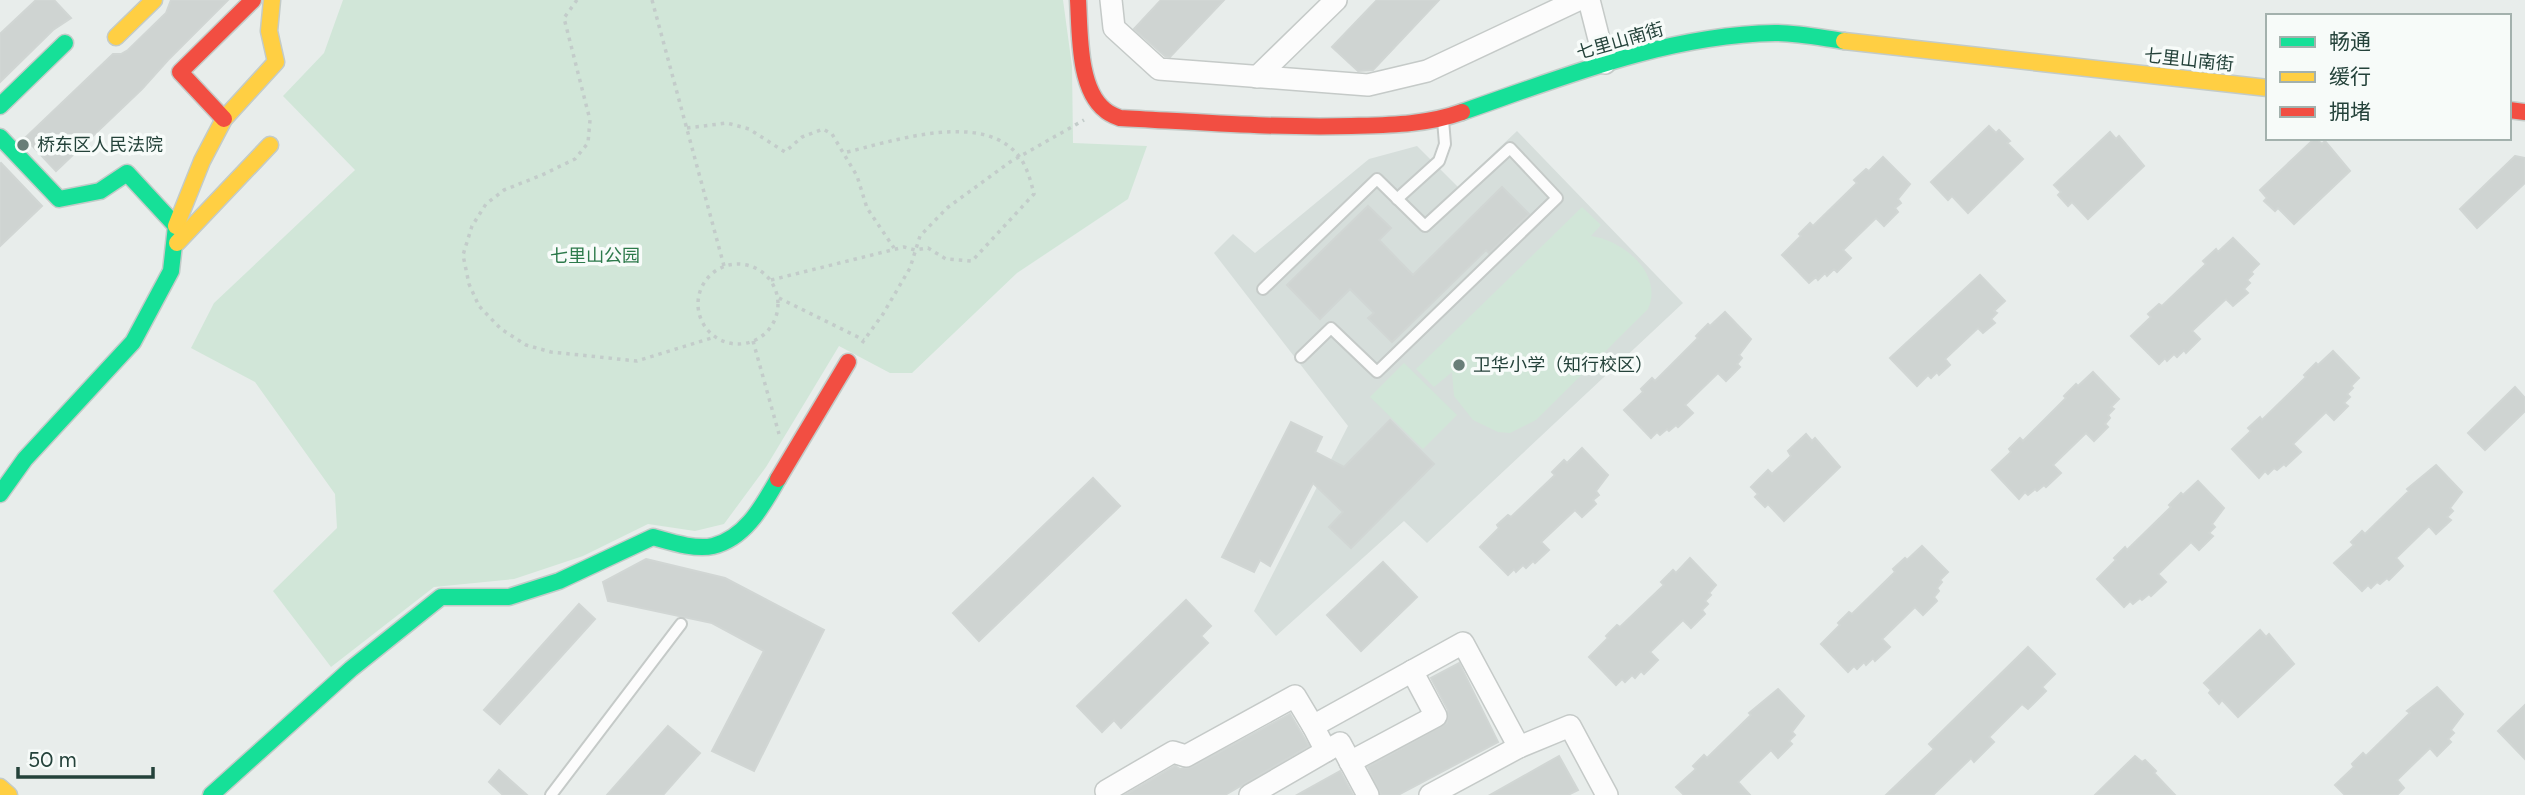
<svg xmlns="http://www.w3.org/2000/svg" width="2525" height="795" viewBox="0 0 2525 795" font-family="Figtree,'Noto Sans SC',sans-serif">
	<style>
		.built { fill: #d6dedb }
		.green { fill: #d1e6d8 }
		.building { fill: #cfd4d2; stroke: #d1d6d4; stroke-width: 2 }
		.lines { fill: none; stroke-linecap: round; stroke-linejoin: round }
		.lane-casing { stroke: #c5cac8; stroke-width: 14 }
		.street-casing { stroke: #c5cac8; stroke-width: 24 }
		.fast-casing { stroke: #c3cbc8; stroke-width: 19 }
		.slow-casing { stroke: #c3cbc8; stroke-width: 19 }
		.jam-casing { stroke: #c3cbc8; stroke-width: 19 }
		.path { stroke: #c3ccca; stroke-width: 3.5; stroke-dasharray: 3.5 5; stroke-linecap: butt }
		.lane { stroke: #fcfcfc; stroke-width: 10 }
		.street { stroke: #fcfcfc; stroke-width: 21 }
		.fast { stroke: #16e098; stroke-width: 16 }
		.slow { stroke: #ffcf43; stroke-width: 16 }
		.jam { stroke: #f24e42; stroke-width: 16 }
		.poi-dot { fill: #697e78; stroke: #f7fbf9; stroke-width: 2.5 }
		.labels { text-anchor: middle; stroke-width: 7; stroke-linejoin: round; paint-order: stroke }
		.street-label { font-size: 18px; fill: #24423a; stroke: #f7fbf9 }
		.poi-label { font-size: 18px; fill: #24423a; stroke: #f7fbf9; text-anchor: start }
		.park-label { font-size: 18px; fill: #2d7a4b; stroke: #f7fbf9 }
	</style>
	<rect width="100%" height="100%" fill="#e8edeb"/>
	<polygon class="built" points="1517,131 1683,303 1427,543 1404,521 1276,636 1254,611 1348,426 1214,253 1233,234 1255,253 1369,159 1417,146 1458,187"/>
	<g class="green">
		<polygon points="343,0 1063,0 1072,66 1073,143 1147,146 1128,199 1017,273 912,373 890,373 839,346 766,467 724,524 695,531 648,524 583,556 514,579 434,587 331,667 273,591 337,528 335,494 255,382 191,348 214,303 355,170 283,96 324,53"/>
		<path d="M1582,207L1601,225L1591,236C1622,240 1664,273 1648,309L1536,420L1510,433L1498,432L1473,420L1454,396L1452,372L1434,387L1416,369Z"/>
		<polygon points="1404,363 1457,415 1423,449 1370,397"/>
	</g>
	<g class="building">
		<polygon points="36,0 54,0 71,18 53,30 0,82 0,34"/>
		<polygon points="171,0 228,0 168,60 142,89 56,171 25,138 113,54 121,54 128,50 166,13"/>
		<polygon points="1161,0 1224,0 1170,57 1165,56 1134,29"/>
		<polygon points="1377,0 1439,0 1373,70 1358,71 1332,47"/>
		<polygon points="1989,126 1996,133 1999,130 2010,141 2007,143 2023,159 1968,213 1952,196 1948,200 1931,182"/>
		<polygon points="2110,132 2116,139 2119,136 2144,166 2088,219 2072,202 2068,206 2058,195 2061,192 2054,185"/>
		<polygon points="2315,138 2322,144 2325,141 2350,171 2294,224 2278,208 2275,211 2264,201 2267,198 2260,190"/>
		<polygon points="2515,156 2525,158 2525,183 2477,228 2460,209"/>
		<polygon points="1883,157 1910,184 1898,199 1901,203 1895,208 1898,212 1884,226 1876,218 1843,250 1851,258 1837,272 1834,269 1827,276 1825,273 1818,280 1816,277 1809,283 1782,255 1801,236 1799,234 1810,223 1813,226 1857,183 1854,180 1866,169 1869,171"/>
		<polygon points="1,163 42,206 0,246 0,164"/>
		<polygon points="1502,187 1529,214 1489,253 1486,250 1392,342 1368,318 1374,313 1350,289 1320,319 1287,285 1368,206 1391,228 1379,240 1413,275"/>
		<polygon points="2233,238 2259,264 2251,272 2253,274 2247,280 2250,283 2244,289 2248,293 2233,306 2226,299 2192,331 2200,339 2186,353 2184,350 2177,357 2174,354 2167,361 2165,358 2159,364 2131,336 2151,317 2148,314 2159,304 2162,306 2206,264 2203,261 2216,249 2218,252"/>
		<polygon points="1980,275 2005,301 1994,311 1997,313 1991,319 1995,323 1983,333 1978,328 1945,359 1950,365 1939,375 1937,372 1931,378 1928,375 1917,386 1890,358"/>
		<polygon points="1725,312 1751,339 1739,355 1742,358 1737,364 1740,367 1726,381 1718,373 1685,405 1693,413 1678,427 1676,425 1669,431 1667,429 1660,435 1657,432 1651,438 1624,410 1643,392 1641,389 1652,378 1655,381 1698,338 1696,336 1708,324 1710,326"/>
		<polygon points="2333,351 2359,378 2351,386 2353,388 2347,394 2350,397 2344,403 2348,406 2334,420 2326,412 2293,444 2301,452 2286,466 2284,464 2277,470 2274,468 2268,474 2265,471 2259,478 2232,449 2251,431 2248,428 2260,417 2262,420 2306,377 2304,375 2316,363 2318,365"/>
		<polygon points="2093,372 2119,399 2111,407 2114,409 2108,415 2110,418 2105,424 2108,427 2094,441 2086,433 2053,465 2061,473 2046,487 2044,485 2037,491 2035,489 2028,495 2025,492 2019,499 1992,470 2011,452 2009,449 2020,438 2023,441 2066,398 2064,396 2076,384 2078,386"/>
		<polygon points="2515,387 2525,398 2525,411 2485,450 2468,433"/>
		<polygon points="1390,420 1434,464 1351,548 1329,527 1343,512 1313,483 1270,566 1260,560 1254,572 1222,557 1291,422 1322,437 1315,452 1344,467"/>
		<polygon points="1806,434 1812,441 1815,438 1840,467 1784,521 1768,504 1765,507 1755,497 1758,494 1751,487 1768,470 1772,474 1791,456 1788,451"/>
		<polygon points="1582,448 1608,475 1596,491 1599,495 1593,500 1596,504 1582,517 1575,510 1541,542 1549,550 1535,563 1533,561 1526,568 1523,565 1516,572 1514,569 1508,575 1480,547 1499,528 1497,525 1508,515 1511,517 1555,475 1552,472 1564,460 1567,463"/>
		<polygon points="2436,465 2462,492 2450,508 2453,511 2447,517 2451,520 2436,534 2429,526 2396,558 2403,566 2389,580 2387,578 2380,584 2377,582 2371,588 2368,585 2362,591 2334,563 2354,545 2351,542 2362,531 2365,534 2409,491 2407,489"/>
		<polygon points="1093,478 1120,506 979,641 953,613"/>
		<polygon points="2198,481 2224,508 2212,524 2215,527 2209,533 2213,536 2199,550 2191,542 2158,574 2166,582 2151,596 2149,594 2142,600 2140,598 2133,604 2130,601 2124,607 2097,579 2116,560 2114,558 2125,547 2127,550 2171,507 2169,505 2181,493 2183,495"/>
		<polygon points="1922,546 1948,572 1940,580 1942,582 1937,588 1939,591 1934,597 1937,601 1923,615 1915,607 1882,639 1890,647 1875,661 1873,658 1866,665 1864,662 1857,669 1854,666 1848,672 1821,644 1840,625 1838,623 1849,612 1852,614 1895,572 1893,569 1905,558 1907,560"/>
		<polygon points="1690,558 1716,585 1709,593 1711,595 1705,601 1708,604 1702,610 1705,614 1691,628 1683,620 1650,652 1658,660 1644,674 1641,671 1635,678 1632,675 1625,682 1622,679 1616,685 1589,657 1608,638 1606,636 1617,625 1620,627 1664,585 1661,582 1673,570 1676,573"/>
		<polygon points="646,559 725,578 824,630 754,771 712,751 764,651 712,623 608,601 603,582"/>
		<polygon points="1383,562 1417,597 1361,651 1327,615"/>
		<polygon points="1186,600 1211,626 1201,636 1208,643 1121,728 1114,720 1102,732 1077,706"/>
		<polygon points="579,604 595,619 500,724 484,710"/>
		<polygon points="2260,630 2266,637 2269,634 2294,664 2238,717 2222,700 2219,704 2209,693 2211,690 2204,683"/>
		<polygon points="2028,647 2055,674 2042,687 2046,691 2028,709 2022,704 1989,737 1994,742 1974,762 1971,758 1933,795 1886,795 1934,749 1929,744"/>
		<polygon points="1459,663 1498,742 1398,795 1381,795 1368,767 1447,723 1448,710 1431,678"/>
		<polygon points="2437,687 2463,714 2451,730 2454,733 2448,739 2451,742 2437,756 2430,748 2397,780 2404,788 2397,795 2345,795 2335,785 2354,767 2352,764 2363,753 2366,756 2410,713 2407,711"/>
		<polygon points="1778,689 1804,716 1792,732 1795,735 1789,741 1792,744 1778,758 1771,750 1738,782 1750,795 1684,795 1676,787 1696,769 1693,766 1704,755 1707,758 1751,715 1749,713"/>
		<polygon points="2525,705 2525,759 2498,731"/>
		<polygon points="1290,714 1309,746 1225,795 1125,795 1175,766 1180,769 1192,767"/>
		<polygon points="668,726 700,753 663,795 607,795"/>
		<polygon points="1559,756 1578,790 1568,795 1490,795"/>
		<polygon points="2135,756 2142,762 2145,760 2156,771 2154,773 2175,795 2095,795"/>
		<polygon points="499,770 527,795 503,795 489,782"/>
		<polygon points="1340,771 1353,795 1297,795"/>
	</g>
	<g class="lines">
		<g class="lane-casing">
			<g id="lane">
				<polyline points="1397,199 1439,161 1445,144 1443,120"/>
				<polyline points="1263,289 1377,179 1425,226 1510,148 1557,198 1377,372 1331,328 1301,357"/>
				<polyline points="551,795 681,624"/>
			</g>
		</g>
		<g class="street-casing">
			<g id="street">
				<polyline points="1111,0 1114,28 1159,69 1368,85 1427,71 1578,0"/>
				<polyline points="1589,0 1605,63"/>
				<polyline points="1257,77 1336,0"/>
				<polyline points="1519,747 1570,726 1607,795"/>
				<polyline points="1326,751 1340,743 1368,795"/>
				<polyline points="1350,762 1436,716 1412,671"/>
				<polyline points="1106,791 1173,752 1186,756 1295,696 1313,726 1463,643 1519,747 1430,795"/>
				<polyline points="1250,795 1326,751 1313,726"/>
			</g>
		</g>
		<g class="fast-casing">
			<g id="fast">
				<polyline points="0,106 65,43"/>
				<path d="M1462,112C1563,77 1666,35 1775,33C1798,33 1822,38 1844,41"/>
				<polyline points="0,137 59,199 100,191 127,173 176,226 171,271 133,342 25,459 0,494"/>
				<path d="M211,795L351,669L441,597H509L559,581L653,537C671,542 695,550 713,546C746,538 763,505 778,479"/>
			</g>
		</g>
		<g class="slow-casing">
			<g id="slow">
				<polyline points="116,37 154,0"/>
				<polyline points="1844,41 2268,88"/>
				<polyline points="176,226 202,161 224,119 276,62 269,31 272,0"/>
				<polyline points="177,243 270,145"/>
				<polyline points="0,787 9,795"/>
			</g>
		</g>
		<g class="jam-casing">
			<g id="jam">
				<path d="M1078,0C1080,32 1078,89 1105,110C1109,114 1115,116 1120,118C1197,122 1274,128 1351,126C1388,125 1426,125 1462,112"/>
				<polyline points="2509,110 2525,112"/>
				<polyline points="224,119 180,72 253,0"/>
				<polyline points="778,479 848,362"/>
			</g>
		</g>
		<g class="path">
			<polyline points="577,0 564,18 590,120 588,143 575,159 542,175 504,190 486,204 472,226 463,255 469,284 479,306 501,329 526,345 551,352 637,361 715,337"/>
			<polyline points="652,0 724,266"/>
			<polyline points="687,128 727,123 749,129 785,152 802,137 823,129 832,134 857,176 867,208 894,248"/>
			<circle cx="738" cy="304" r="40"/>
			<path d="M771,280L904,247L915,250L928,248L946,259L972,261L1034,194C1031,182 1028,170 1021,159C986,108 891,142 843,153"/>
			<polyline points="779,298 864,340"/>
			<polyline points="753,341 779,434"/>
			<polyline points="862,343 883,314 910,268 920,236 947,208 1010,162 1084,120"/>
		</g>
		<use href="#lane" class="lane"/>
		<use href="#street" class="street"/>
		<use href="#fast" class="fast"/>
		<use href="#slow" class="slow"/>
		<use href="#jam" class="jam"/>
	</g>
	<g class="poi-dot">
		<circle cx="23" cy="145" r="7"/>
		<circle cx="1459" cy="365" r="7"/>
	</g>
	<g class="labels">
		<g class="street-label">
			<text transform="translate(1620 41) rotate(-16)" y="6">七里山南街</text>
			<text transform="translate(2189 60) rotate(6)" y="6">七里山南街</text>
		</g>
		<g class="poi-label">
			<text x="37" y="151">桥东区人民法院</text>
			<text x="1473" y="371">卫华小学（知行校区）</text>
		</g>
		<g class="park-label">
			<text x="595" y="262">七里山公园</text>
		</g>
	</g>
	<rect x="2266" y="14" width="245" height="126" fill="#f7fbf9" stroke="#a3b1ad" stroke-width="2"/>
	<rect x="2280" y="37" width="35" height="10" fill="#16e098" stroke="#a3b1ad" stroke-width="2"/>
	<text x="2329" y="49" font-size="21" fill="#24423a">畅通</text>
	<rect x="2280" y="72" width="35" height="10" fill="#ffcf43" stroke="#a3b1ad" stroke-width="2"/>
	<text x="2329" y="84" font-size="21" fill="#24423a">缓行</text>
	<rect x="2280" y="107" width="35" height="10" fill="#f24e42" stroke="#a3b1ad" stroke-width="2"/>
	<text x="2329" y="119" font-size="21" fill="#24423a">拥堵</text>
	<path d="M18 767v10h135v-10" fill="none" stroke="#24423a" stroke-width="3.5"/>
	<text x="28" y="767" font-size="21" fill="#24423a" stroke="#f7fbf9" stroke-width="5" paint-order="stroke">50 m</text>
</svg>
